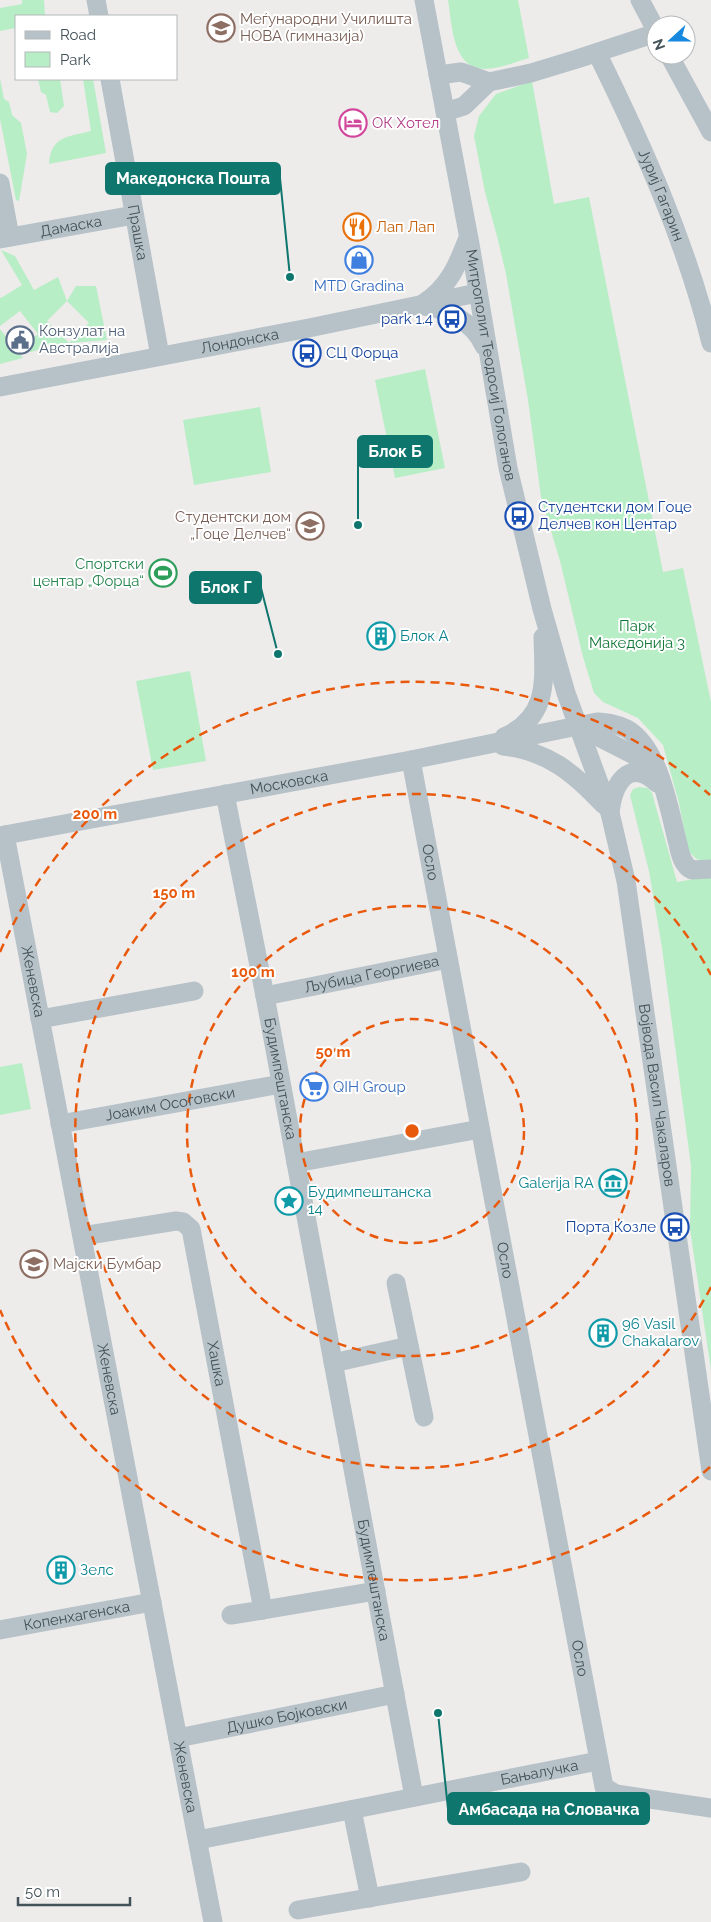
<svg xmlns="http://www.w3.org/2000/svg" width="711" height="1922" viewBox="0 0 711 1922" font-family="Raleway,sans-serif">
	<style>
		.green { fill: #b7eec5; fill-rule: evenodd }
		.lines { fill: none; stroke-linecap: round; stroke-linejoin: round }
		.minor { stroke: #b6c2c8; stroke-width: 19 }
		.ring { fill: none; stroke: #e8590c; stroke-width: 2.5; stroke-dasharray: 9 6 }
		.labels { text-anchor: middle; stroke-width: 4; stroke-linejoin: round; paint-order: stroke }
		.education-label { font-size: 15px; fill: #785e54; stroke: #fff; text-anchor: start }
		.hotel-label { font-size: 15px; fill: #b23c85; stroke: #fff; text-anchor: start }
		.street-label { font-size: 15px; fill: #435158; stroke: #fff }
		.food-label { font-size: 15px; fill: #c56008; stroke: #fff; text-anchor: start }
		.shop-label { font-size: 15px; fill: #366cbe; stroke: #fff }
		.transit-label { font-size: 15px; fill: #164399; stroke: #fff; text-anchor: end }
		.service-label { font-size: 15px; fill: #4e5e75; stroke: #fff; text-anchor: start }
		.leisure-label { font-size: 15px; fill: #27864d; stroke: #fff; text-anchor: end }
		.park-label { font-size: 15px; fill: #15793a; stroke: #fff }
		.culture-label { font-size: 15px; fill: #0d838f; stroke: #fff; text-anchor: start }
		.centre { fill: #e8590c; stroke: #fff; stroke-width: 2.5 }
		.ring-label { font-size: 15px; text-anchor: middle; font-weight: bold; fill: #e8590c; stroke: #fff; stroke-width: 4; stroke-linejoin: round; paint-order: stroke }
		.leader { fill: none; stroke: #0f766e; stroke-width: 2 }
		.callout-dot { fill: #0f766e; stroke: #fff; stroke-width: 2 }
		.callout { fill: #0f766e; stroke: #0f766e; stroke-width: 2 }
		.callout-label { font-size: 16px; text-anchor: middle; font-weight: bold; fill: #fff }
	</style>
	<rect width="100%" height="100%" fill="#eeebeb"/>
	<g class="green">
		<polygon points="22,0 44,0 45,16 16,16 16,28 0,31 0,8 22,4"/>
		<path d="M448,0H518L529,58C515,62 499,69 484,69C452,68 452,23 448,0Z"/>
		<polygon points="0,78 4,99 9,102 12,115 21,123 27,154 19,201 16,200 0,119"/>
		<polygon points="38,79 60,79 64,106 57,113 50,112 46,95 41,92"/>
		<path d="M83,79H93L106,153L49,164C51,135 69,137 91,131Z"/>
		<path d="M532,81L554,204L589,197L663,572L683,568L711,702V861C700,863 693,858 688,849L679,803L663,745L638,718L603,702L594,693L583,657L560,561L541,497L528,400L506,274L498,240L485,192L474,136L479,116L496,94Z"/>
		<path d="M1,250L15,256L34,290L58,277L67,301L76,286H96L107,340L69,343L30,352L24,345L38,334L20,311L0,326V297L1,298L22,285ZM67,301L89,323L69,343L47,321Z"/>
		<polygon points="0,329 23,358 0,364"/>
		<polygon points="425,369 445,468 395,478 375,380"/>
		<polygon points="260,407 271,472 194,485 183,420"/>
		<polygon points="190,671 206,761 153,770 136,681"/>
		<polygon points="639,787 648,788 652,793 677,882 711,876 711,1370 690,1229 691,1166 662,948 649,871 630,795 633,789"/>
		<polygon points="22,1063 31,1109 0,1115 0,1067"/>
	</g>
	<g class="lines">
		<g class="minor">
			<polyline points="96,0 99,16"/>
			<path id="s1" d="M424,0L470,244L508,468L542,609L566,693L610,813L626,881L711,1471"/>
			<polyline points="640,0 656,30"/>
			<path id="s2" d="M597,53C643,146 686,242 711,343"/>
			<polyline points="669,55 711,132"/>
			<polyline points="438,75 461,72 489,82 531,73 577,59 656,33"/>
			<path id="s3" d="M110,79L160,356"/>
			<polyline points="445,112 464,106 489,82"/>
			<polyline points="0,183 10,237"/>
			<path id="s4" d="M0,239L134,215"/>
			<path d="M424,303C449,287 458,264 468,238"/>
			<path d="M424,306C449,309 474,323 484,346"/>
			<path id="s5" d="M0,387L309,328L477,293"/>
			<polyline points="577,726 632,754 656,771"/>
			<path d="M504,737C550,717 544,679 543,637"/>
			<path d="M503,746C548,751 574,773 604,805"/>
			<path id="s6" d="M411,760L604,1787L616,1794L711,1808"/>
			<path id="s7" d="M225,794L265,996L414,1797"/>
			<path d="M610,813C613,785 628,756 657,783"/>
			<path id="s8" d="M5,835L213,1922"/>
			<path id="s9" d="M0,836L411,760L597,722C607,723 618,724 627,729C660,748 669,810 678,844C680,854 683,866 692,870L711,869"/>
			<path id="s10" d="M265,996L448,959"/>
			<polyline points="40,1019 194,991"/>
			<path id="s11" d="M60,1124L281,1084"/>
			<polyline points="296,1163 480,1129"/>
			<path id="s12" d="M82,1236L176,1221L183,1222L191,1229L263,1610L376,1591"/>
			<polyline points="396,1283 424,1417"/>
			<polyline points="333,1363 409,1346"/>
			<polyline points="231,1615 263,1610"/>
			<path id="s13" d="M0,1630L152,1602"/>
			<path id="s14" d="M178,1738L395,1694"/>
			<polyline points="352,1810 370,1898"/>
			<path id="s15" d="M198,1840L598,1761"/>
			<polyline points="298,1910 521,1872"/>
		</g>
	</g>
	<g class="ring">
		<circle cx="412" cy="1131" r="112"/>
		<circle cx="412" cy="1131" r="225"/>
		<path d="M711 1287A337 337 0 1 1 711 975"/>
		<path d="M710 1467A449 449 0 0 1 0 1310M0 952A449 449 0 0 1 710 795"/>
	</g>
	<defs>
		<g id="school-ring" transform="scale(1.4375)"><circle r="9.5" fill="#fff" stroke="#8d6e63" stroke-width="1.5"/><path d="M0-5L7-2L0 1L-7-2ZM-4 1L0 2.5L4 1V4Q0 6-4 4Z" fill="#8d6e63"/></g>
		<g id="hotel-ring" transform="scale(1.4375)"><circle r="9.5" fill="#fff" stroke="#d1479c" stroke-width="1.5"/><path d="M-6-4.5h1.5V1H6V5H4.5V3h-9V5H-6ZM-4 0a1.8 1.8 0 1 1 3.6 0ZM.5 0V-2.5h3Q6-2.5 6 0Z" fill="#d1479c"/></g>
		<g id="restaurant-ring" transform="scale(1.4375)"><circle r="9.5" fill="#fff" stroke="#e8710a" stroke-width="1.5"/><path d="M-5-6h1v4h1v-4h1v4h1v-4h1v5L-1.5 .5V6h-2V.5L-5-1ZM5-6V6H3V1.5H1.5Q1.5-4 5-6Z" fill="#e8710a"/></g>
		<g id="shop-ring" transform="scale(1.4375)"><circle r="9.5" fill="#fff" stroke="#3f7fe0" stroke-width="1.5"/><path d="M-5-2.5h2.3a2.7 3.5 0 0 1 5.4 0H5L5.5 6h-11ZM-1.5-2.5h3a1.5 2.3 0 0 0-3 0Z" fill="#3f7fe0"/></g>
		<g id="bus-ring" transform="scale(1.4375)"><circle r="9.5" fill="#fff" stroke="#1a4fb4" stroke-width="1.5"/><path d="M-5-6H5V4H4V6H2V4H-2V6H-4V4H-5ZM-3.5-4V0h7V-4ZM-3.5 1.2v1.5H-2V1.2ZM2 1.2v1.5H3.5V1.2Z" fill="#1a4fb4"/></g>
		<g id="civic-ring" transform="scale(1.4375)"><circle r="9.5" fill="#fff" stroke="#5c6f8a" stroke-width="1.5"/><path d="M-.6-6.5H3V-4.5H.6V-3L4-1V1h2V6H-6V1h2V-1L-.6-3ZM-1.2 2.5V6h2.4V2.5Z" fill="#5c6f8a"/></g>
		<g id="university-ring" transform="scale(1.4375)"><circle r="9.5" fill="#fff" stroke="#8d6e63" stroke-width="1.5"/><path d="M0-5L7-2L0 1L-7-2ZM-4 1L0 2.5L4 1V4Q0 6-4 4Z" fill="#8d6e63"/></g>
		<g id="stadium-ring" transform="scale(1.4375)"><circle r="9.5" fill="#fff" stroke="#2e9e5b" stroke-width="1.5"/><path d="M0-5a6.5 5 0 1 0 0 10a6.5 5 0 1 0 0-10ZM-3.5-1.8h7v3.6h-7Z" fill="#2e9e5b"/></g>
		<g id="building-ring" transform="scale(1.4375)"><circle r="9.5" fill="#fff" stroke="#0f9aa8" stroke-width="1.5"/><path d="M-4-6H4V6H1V3H-1V6H-4ZM-2.5-4.3h1.7v1.8h-1.7ZM.8-4.3h1.7v1.8H.8ZM-2.5-1h1.7V.8h-1.7ZM.8-1h1.7V.8H.8Z" fill="#0f9aa8"/></g>
		<g id="supermarket-ring" transform="scale(1.4375)"><circle r="9.5" fill="#fff" stroke="#3f7fe0" stroke-width="1.5"/><path d="M-6-5.5h2.5l.6 2H6L4.5 2H-2.5L-4.4-4H-6ZM-1.5 3.2a1.3 1.3 0 1 0 .1 0ZM3 3.2a1.3 1.3 0 1 0 .1 0Z" fill="#3f7fe0"/></g>
		<g id="museum-ring" transform="scale(1.4375)"><circle r="9.5" fill="#fff" stroke="#0f9aa8" stroke-width="1.5"/><path d="M0-6L6-3V-2H-6V-3ZM-5-1h2V3h-2ZM-1-1h2V3h-2ZM3-1h2V3H3ZM-6 4H6V6H-6Z" fill="#0f9aa8"/></g>
		<g id="sight-ring" transform="scale(1.4375)"><circle r="9.5" fill="#fff" stroke="#0f9aa8" stroke-width="1.5"/><path d="M0-6L1.8-2.2L6-1.7L2.9 1.2L3.7 5.4L0 3.3L-3.7 5.4L-2.9 1.2L-6-1.7L-1.8-2.2Z" fill="#0f9aa8"/></g>
	</defs>
	<g fill-rule="evenodd">
		<use href="#school-ring" x="221" y="28"/>
		<use href="#hotel-ring" x="353" y="123"/>
		<use href="#restaurant-ring" x="357" y="227"/>
		<use href="#shop-ring" x="359" y="260"/>
		<use href="#bus-ring" x="452" y="319"/>
		<use href="#civic-ring" x="20" y="340"/>
		<use href="#bus-ring" x="307" y="353"/>
		<use href="#bus-ring" x="519" y="516"/>
		<use href="#university-ring" x="310" y="526"/>
		<use href="#stadium-ring" x="163" y="573"/>
		<use href="#building-ring" x="381" y="636"/>
		<use href="#supermarket-ring" x="314" y="1087"/>
		<use href="#museum-ring" x="613" y="1183"/>
		<use href="#sight-ring" x="289" y="1201"/>
		<use href="#bus-ring" x="675" y="1227"/>
		<use href="#school-ring" x="34" y="1264"/>
		<use href="#building-ring" x="603" y="1333"/>
		<use href="#building-ring" x="61" y="1570"/>
	</g>
	<g class="labels">
		<g class="education-label">
			<text x="240" y="24">Меѓународни Училишта<tspan x="240" dy="17">НОВА (гимназија)</tspan></text>
			<text x="291" y="522" text-anchor="end">Студентски дом<tspan x="291" dy="17">„Гоце Делчев“</tspan></text>
			<text x="53" y="1269">Мајски Бумбар</text>
		</g>
		<g class="hotel-label">
			<text x="372" y="128">ОК Хотел</text>
		</g>
		<g class="street-label">
			<text dy="5" stroke="none"><textPath href="#s2" startOffset="156">Јуриј Гагарин</textPath></text>
			<text dy="5" stroke="none"><textPath href="#s4" startOffset="72">Дамаска</textPath></text>
			<text dy="5" stroke="none"><textPath href="#s3" startOffset="156">Прашка</textPath></text>
			<text dy="5" stroke="none"><textPath href="#s5" startOffset="244">Лондонска</textPath></text>
			<text dy="5" stroke="none"><textPath href="#s1" startOffset="371">Митрополит Теодосиј Гологанов</textPath></text>
			<text dy="5" stroke="none"><textPath href="#s9" startOffset="294">Московска</textPath></text>
			<text dy="5" stroke="none"><textPath href="#s6" startOffset="104">Осло</textPath></text>
			<text dy="5" stroke="none"><textPath href="#s10" startOffset="109">Љубица Георгиева</textPath></text>
			<text dy="5" stroke="none"><textPath href="#s8" startOffset="149">Женевска</textPath></text>
			<text dy="5" stroke="none"><textPath href="#s7" startOffset="290">Будимпештанска</textPath></text>
			<text dy="5" stroke="none"><textPath href="#s1" startOffset="1122">Војвода Васил Чакаларов</textPath></text>
			<text dy="5" stroke="none"><textPath href="#s11" startOffset="112">Јоаким Осоговски</textPath></text>
			<text dy="5" stroke="none"><textPath href="#s6" startOffset="509">Осло</textPath></text>
			<text dy="5" stroke="none"><textPath href="#s12" startOffset="250">Хашка</textPath></text>
			<text dy="5" stroke="none"><textPath href="#s8" startOffset="554">Женевска</textPath></text>
			<text dy="5" stroke="none"><textPath href="#s7" startOffset="800">Будимпештанска</textPath></text>
			<text dy="5" stroke="none"><textPath href="#s13" startOffset="78">Копенхагенска</textPath></text>
			<text dy="5" stroke="none"><textPath href="#s6" startOffset="914">Осло</textPath></text>
			<text dy="5" stroke="none"><textPath href="#s14" startOffset="111">Душко Бојковски</textPath></text>
			<text dy="5" stroke="none"><textPath href="#s15" startOffset="348">Бањалучка</textPath></text>
			<text dy="5" stroke="none"><textPath href="#s8" startOffset="959">Женевска</textPath></text>
		</g>
		<g class="food-label">
			<text x="376" y="232">Лап Лап</text>
		</g>
		<g class="shop-label">
			<text x="359" y="291">MTD Gradina</text>
			<text x="333" y="1092" text-anchor="start">QIH Group</text>
		</g>
		<g class="transit-label">
			<text x="433" y="324">park 1.4</text>
			<text x="326" y="358" text-anchor="start">СЦ Форца</text>
			<text x="538" y="512" text-anchor="start">Студентски дом Гоце<tspan x="538" dy="17">Делчев кон Центар</tspan></text>
			<text x="656" y="1232">Порта Козле</text>
		</g>
		<g class="service-label">
			<text x="39" y="336">Конзулат на<tspan x="39" dy="17">Австралија</tspan></text>
		</g>
		<g class="leisure-label">
			<text x="144" y="569">Спортски<tspan x="144" dy="17">центар „Форца“</tspan></text>
		</g>
		<g class="park-label">
			<text x="637" y="631">Парк<tspan x="637" dy="17">Македонија 3</tspan></text>
		</g>
		<g class="culture-label">
			<text x="400" y="641">Блок А</text>
			<text x="594" y="1188" text-anchor="end">Galerija RA</text>
			<text x="308" y="1197">Будимпештанска<tspan x="308" dy="17">14</tspan></text>
			<text x="622" y="1329">96 Vasil<tspan x="622" dy="17">Chakalarov</tspan></text>
			<text x="80" y="1575">Зелс</text>
		</g>
	</g>
	<circle cx="412" cy="1131" r="8" class="centre"/>
	<g class="ring-label">
		<text x="95" y="819">200 m</text>
		<text x="174" y="898">150 m</text>
		<text x="253" y="977">100 m</text>
		<text x="333" y="1057">50 m</text>
	</g>
	<path class="leader" d="M290 277L280 178M358 525L358 451M278 654L261 588M438 1713L448 1809"/>
	<g class="callout-dot">
		<circle cx="290" cy="277" r="5"/>
		<circle cx="358" cy="525" r="5"/>
		<circle cx="278" cy="654" r="5"/>
		<circle cx="438" cy="1713" r="5"/>
	</g>
	<g class="callout">
		<rect x="106" y="163" width="174" height="31" rx="5"/>
		<rect x="358" y="436" width="74" height="31" rx="5"/>
		<rect x="190" y="572" width="71" height="31" rx="5"/>
		<rect x="448" y="1793" width="201" height="31" rx="5"/>
	</g>
	<g class="callout-label">
		<text x="193" y="184">Македонска Пошта</text>
		<text x="395" y="457">Блок Б</text>
		<text x="226" y="593">Блок Г</text>
		<text x="549" y="1815">Амбасада на Словачка</text>
	</g>
	<rect x="15" y="15" width="162" height="65" fill="#ffffff" stroke="#b4b9bc"/>
	<rect x="25" y="31" width="25" height="8" fill="#b6c2c8" stroke="#b4b9bc"/>
	<text x="60" y="40" font-size="15" fill="#435158">Road</text>
	<rect x="25" y="52" width="25" height="15" fill="#b7eec5" stroke="#b4b9bc"/>
	<text x="60" y="65" font-size="15" fill="#435158">Park</text>
	<g transform="translate(671 40) rotate(249)"><circle r="24" fill="#ffffff" stroke="#b4b9bc"/>
	<path d="M0-4L9 19L0 12L-9 19Z" fill="#1688dd"/>
	<text y="-8" font-size="14" font-weight="bold" text-anchor="middle" fill="#435158">N</text>
	</g>
	<path d="M18 1897v8h112v-8" fill="none" stroke="#435158" stroke-width="2.5"/>
	<text x="25" y="1897" font-size="15" fill="#435158" stroke="#ffffff" stroke-width="4" paint-order="stroke">50 m</text>
</svg>
